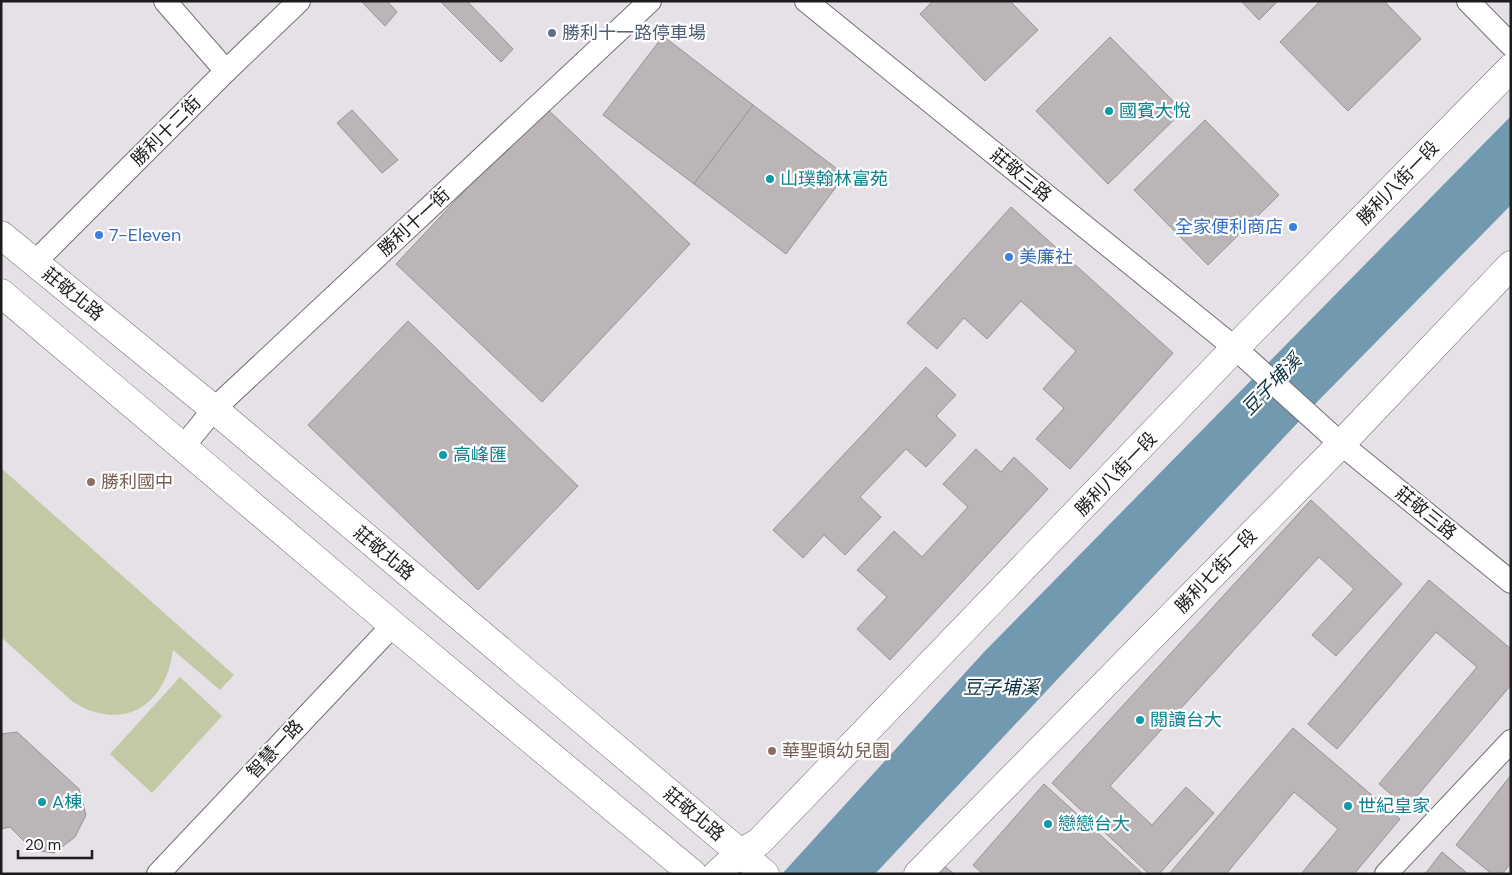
<svg xmlns="http://www.w3.org/2000/svg" width="1512" height="875" viewBox="0 0 1512 875" font-family="'DM Sans','Noto Sans TC',sans-serif">
	<style>
		.green { fill: #c2c9a4 }
		.water { fill: #7199af }
		.building { fill: #bcb5b8; stroke: #999295 }
		.lines { fill: none; stroke-linecap: round; stroke-linejoin: round }
		.street-casing { stroke: #736f74; stroke-width: 24 }
		.secondary-casing { stroke: #736f74; stroke-width: 29 }
		.street { stroke: #fff; stroke-width: 22 }
		.secondary { stroke: #fff; stroke-width: 28 }
		.service-dot { fill: #5c6f8a; stroke: #fff; stroke-width: 2 }
		.culture-dot { fill: #0f9aa8; stroke: #fff; stroke-width: 2 }
		.shop-dot { fill: #3f7fe0; stroke: #fff; stroke-width: 2 }
		.education-dot { fill: #8d6e63; stroke: #fff; stroke-width: 2 }
		.labels { text-anchor: middle; stroke-width: 4.5; stroke-linejoin: round; paint-order: stroke }
		.service-label { font-size: 18px; fill: #4e5e75; stroke: #fff; text-anchor: start }
		.culture-label { font-size: 18px; fill: #0d838f; stroke: #fff; text-anchor: start }
		.street-label { font-size: 18px; fill: #1c1b1d; stroke: #fff }
		.shop-label { font-size: 18px; fill: #366cbe; stroke: #fff; text-anchor: start }
		.education-label { font-size: 18px; fill: #785e54; stroke: #fff; text-anchor: start }
		.water-label { font-size: 19px; font-style: italic; fill: #0b2f40; stroke: #fff }
	</style>
	<rect width="100%" height="100%" fill="#e6e1e7"/>
	<g class="green">
		<path d="M1,468L234,675L220,690L173,650C166,705 124,733 73,702L1,637Z"/>
		<polygon points="180,677 222,716 152,793 110,754"/>
	</g>
	<polygon class="water" points="1511,116 1511,205 1319,400 875,874 782,874 984,652"/>
	<g class="building">
		<polygon points="361,1 387,1 397,12 385,26"/>
		<polygon points="440,1 467,1 513,49 501,62"/>
		<polygon points="933,1 1010,1 1038,30 985,81 920,14"/>
		<polygon points="1241,1 1278,1 1259,20"/>
		<polygon points="1320,1 1384,1 1421,39 1348,111 1280,42"/>
		<polygon points="663,36 753,105 694,184 603,115"/>
		<polygon points="1110,37 1183,111 1108,184 1036,111"/>
		<polygon points="753,105 845,175 786,254 694,184"/>
		<polygon points="544,106 690,244 542,402 396,264"/>
		<polygon points="352,110 398,160 382,173 337,123"/>
		<polygon points="1205,120 1279,195 1208,265 1134,190"/>
		<polygon points="1011,207 1173,353 1070,469 1036,439 1064,408 1043,389 1076,351 1021,301 987,339 964,318 937,349 907,323"/>
		<polygon points="408,321 578,486 478,590 308,425"/>
		<polygon points="926,367 956,395 936,416 956,435 926,467 906,449 860,497 881,517 845,555 824,535 803,558 773,530"/>
		<polygon points="976,449 1001,472 1014,457 1048,489 890,660 857,629 887,597 857,570 894,531 922,557 968,507 943,484"/>
		<polygon points="1311,500 1402,584 1336,656 1312,635 1354,589 1319,557 1110,786 1152,825 1186,787 1214,813 1159,874 1149,874 1052,783"/>
		<polygon points="1429,580 1511,649 1511,685 1407,808 1379,784 1477,667 1436,632 1337,749 1308,724"/>
		<polygon points="1293,728 1400,819 1354,874 1301,874 1338,829 1294,792 1226,874 1169,874"/>
		<polygon points="17,732 79,789 86,815 75,837 54,853 33,850 10,827 1,829 1,734"/>
		<polygon points="1511,775 1511,863 1502,874 1492,874 1456,845"/>
		<polygon points="1044,784 1143,874 983,874 973,865"/>
		<polygon points="1442,852 1468,874 1425,874"/>
		<polygon points="941,863 954,874 932,874"/>
	</g>
	<g class="lines">
		<g class="street-casing">
			<g id="street">
				<polyline points="165,1 226,71"/>
				<polyline points="806,1 1235,348 1341,444 1511,582"/>
				<polyline points="1468,1 1511,45"/>
				<polyline points="34,263 226,71 299,1"/>
				<polyline points="183,447 214,409 650,1"/>
				<polyline points="158,874 393,625"/>
				<polyline points="1386,874 1511,741"/>
			</g>
		</g>
		<g class="secondary-casing">
			<g id="secondary">
				<polyline points="1,235 214,409 765,874"/>
				<polyline points="1,293 393,625 693,874"/>
				<polyline points="717,874 740,853 759,842 1235,348 1511,68"/>
				<polyline points="918,874 1341,444 1511,265"/>
			</g>
		</g>
		<use href="#street" class="street"/>
		<use href="#secondary" class="secondary"/>
	</g>
	<circle class="service-dot" cx="552" cy="33" r="5"/>
	<g class="culture-dot">
		<circle cx="1109" cy="111" r="5"/>
		<circle cx="770" cy="179" r="5"/>
		<circle cx="443" cy="455" r="5"/>
		<circle cx="1140" cy="720" r="5"/>
		<circle cx="42" cy="802" r="5"/>
		<circle cx="1348" cy="806" r="5"/>
		<circle cx="1048" cy="824" r="5"/>
	</g>
	<g class="shop-dot">
		<circle cx="1293" cy="227" r="5"/>
		<circle cx="99" cy="235" r="5"/>
		<circle cx="1009" cy="257" r="5"/>
	</g>
	<g class="education-dot">
		<circle cx="91" cy="482" r="5"/>
		<circle cx="772" cy="751" r="5"/>
	</g>
	<g class="labels">
		<g class="service-label">
			<text x="562" y="39">勝利十一路停車場</text>
		</g>
		<g class="culture-label">
			<text x="1119" y="117">國賓大悅</text>
			<text x="780" y="185">山璞翰林富苑</text>
			<text x="453" y="461">高峰匯</text>
			<text x="1150" y="726">閱讀台大</text>
			<text x="52" y="808">A棟</text>
			<text x="1358" y="812">世紀皇家</text>
			<text x="1058" y="830">戀戀台大</text>
		</g>
		<g class="street-label">
			<text transform="translate(166 131) rotate(-45)" y="6">勝利十二街</text>
			<text transform="translate(1021 175) rotate(39)" y="6">莊敬三路</text>
			<text transform="translate(1398 183) rotate(-46)" y="6">勝利八街一段</text>
			<text transform="translate(414 222) rotate(-43)" y="6">勝利十一街</text>
			<text transform="translate(73 294) rotate(39)" y="6">莊敬北路</text>
			<text transform="translate(1116 474) rotate(-46)" y="6">勝利八街一段</text>
			<text transform="translate(1426 513) rotate(39)" y="6">莊敬三路</text>
			<text transform="translate(384 553) rotate(40)" y="6">莊敬北路</text>
			<text transform="translate(1216 571) rotate(-46)" y="6">勝利七街一段</text>
			<text transform="translate(275 749) rotate(-47)" y="6">智慧一路</text>
			<text transform="translate(694 814) rotate(40)" y="6">莊敬北路</text>
		</g>
		<g class="shop-label">
			<text x="1283" y="233" text-anchor="end">全家便利商店</text>
			<text x="109" y="241">7-Eleven</text>
			<text x="1019" y="263">美廉社</text>
		</g>
		<g class="education-label">
			<text x="101" y="488">勝利國中</text>
			<text x="782" y="757">華聖頓幼兒園</text>
		</g>
		<g class="water-label">
			<text transform="translate(1271 384) rotate(-46)" y="7">豆子埔溪</text>
			<text x="1001" y="694">豆子埔溪</text>
		</g>
	</g>
	<rect width="1512" height="875" fill="none" stroke="#1c1b1d" stroke-width="5"/>
	<path d="M18 850v8h74v-8" fill="none" stroke="#1c1b1d" stroke-width="2.5"/>
	<text x="25" y="850" font-size="15" fill="#1c1b1d" stroke="#ffffff" stroke-width="4" paint-order="stroke">20 m</text>
</svg>
